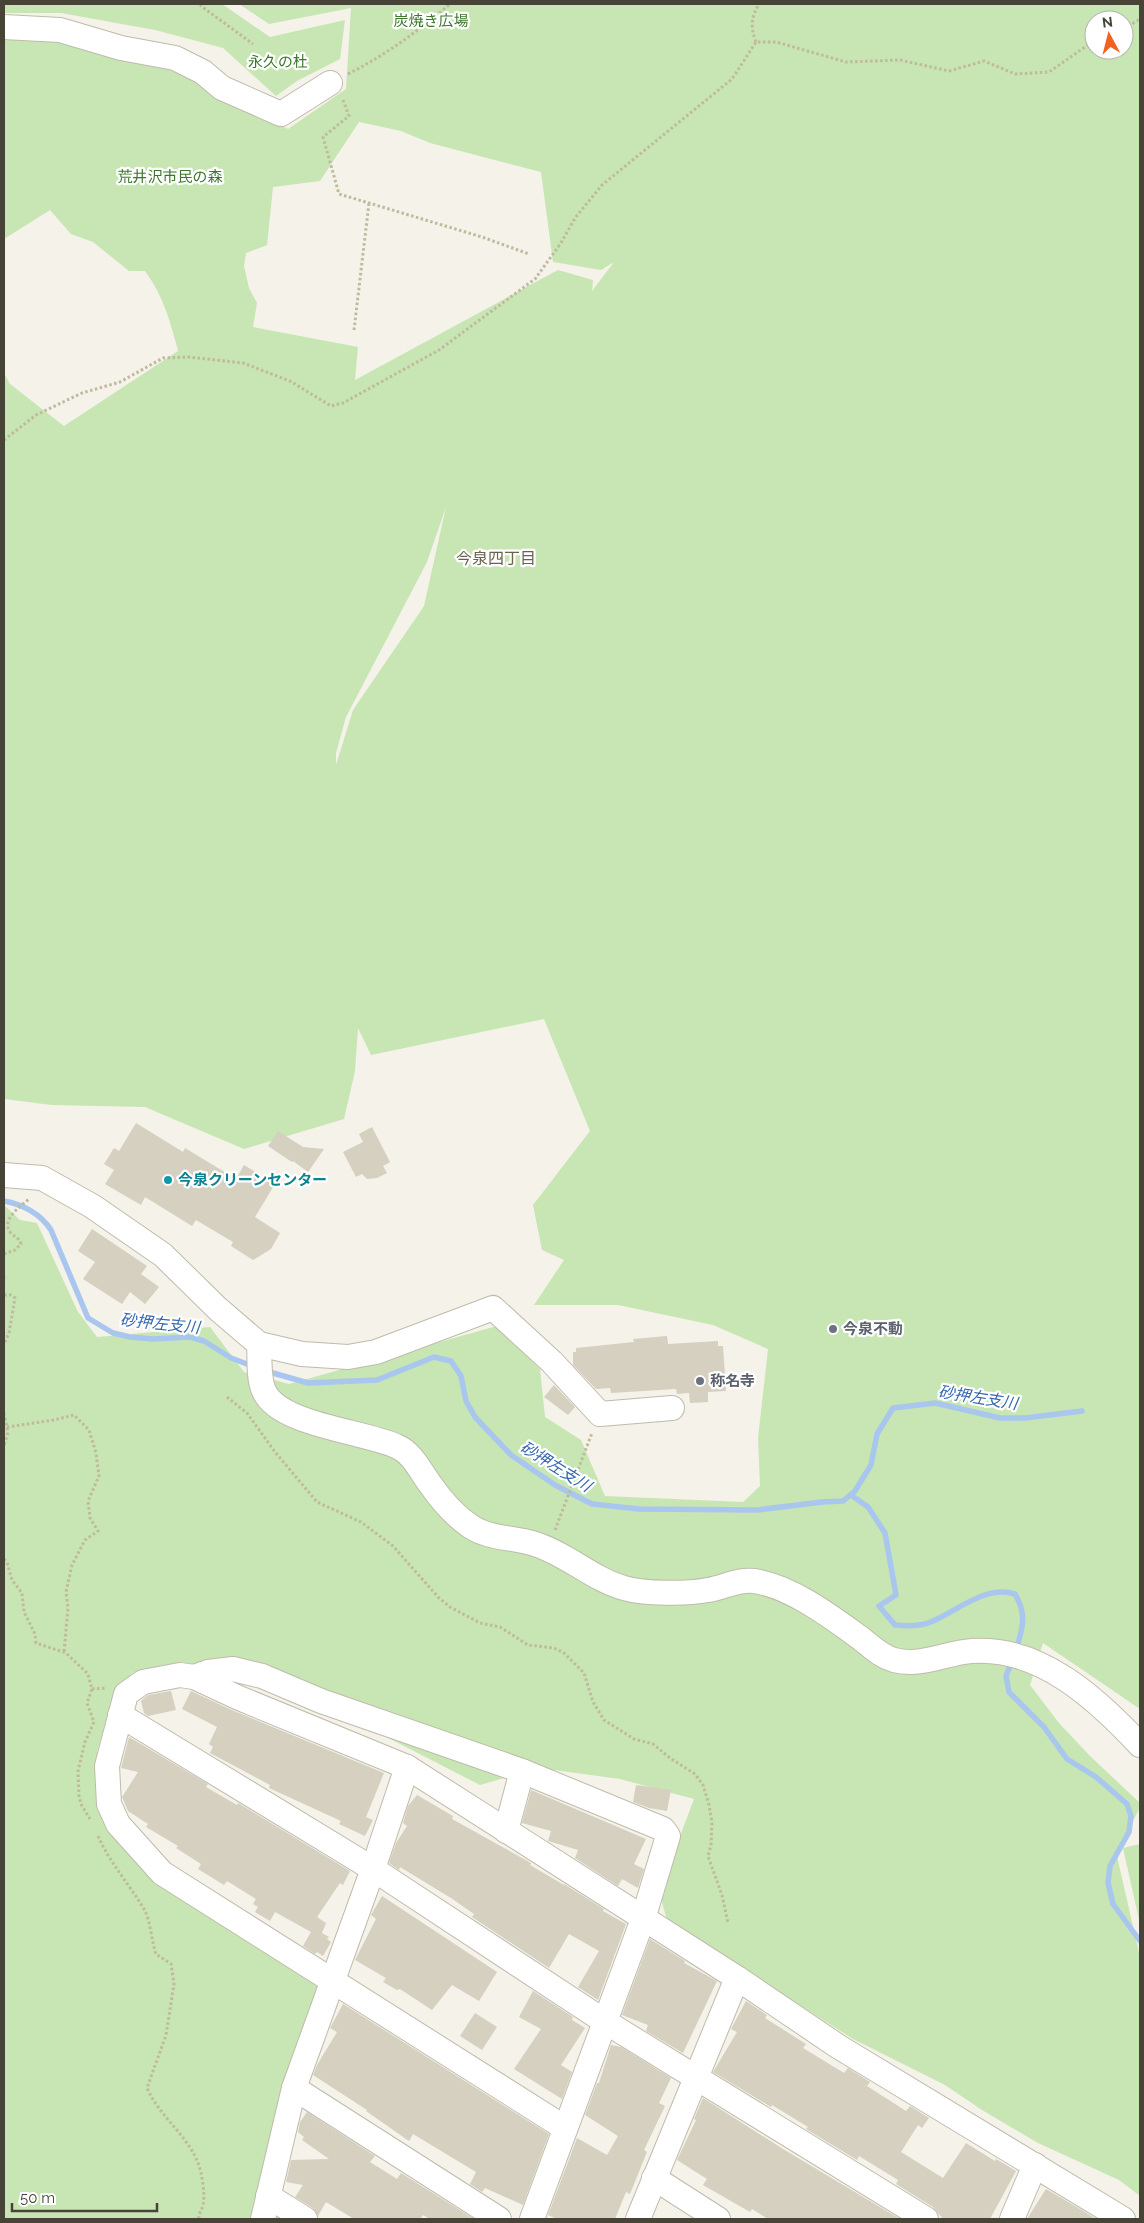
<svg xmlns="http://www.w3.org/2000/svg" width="1144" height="2223" viewBox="0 0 1144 2223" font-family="Raleway,'Noto Sans JP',sans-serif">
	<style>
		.green { fill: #c7e6b3; fill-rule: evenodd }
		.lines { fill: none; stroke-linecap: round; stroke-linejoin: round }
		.stream { stroke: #a8c6ee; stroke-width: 5.5 }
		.building { fill: #d5d0bf }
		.minor-casing { stroke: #bfbbac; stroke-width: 26 }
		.path { stroke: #c0b99d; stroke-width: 3; stroke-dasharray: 2.5 2.5; stroke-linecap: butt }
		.minor { stroke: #fff; stroke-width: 24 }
		.culture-dot { fill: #0f9aa8; stroke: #fff; stroke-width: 2 }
		.worship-dot { fill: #6b7280; stroke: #fff; stroke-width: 2 }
		.labels { text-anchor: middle; stroke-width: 4.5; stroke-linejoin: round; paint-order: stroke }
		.park-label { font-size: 15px; fill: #3d772c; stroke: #fff }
		.culture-label { font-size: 15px; font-weight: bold; fill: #0d838f; stroke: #fff; text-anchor: start }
		.worship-label { font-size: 15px; font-weight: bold; fill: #5b616d; stroke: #fff; text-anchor: start }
		.neighbourhood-label { font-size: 16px; fill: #69634f; stroke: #fff }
		.water-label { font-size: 16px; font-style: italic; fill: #3468af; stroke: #fff }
	</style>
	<rect width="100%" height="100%" fill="#f4f2e9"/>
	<g class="green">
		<polygon points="4,4 222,4 270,37 345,20 340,59 297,81 276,96 223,48 155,30 61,13 4,13"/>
		<path d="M239,4H1140V1709L1043,1643L1030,1685L1059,1723L1090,1756L1140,1803V1808L1116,1852L1140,1957V2196L1119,2180L1038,2143L982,2110L945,2085L853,2039L667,1920L659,1892L694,1799L620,1779L539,1768L480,1785L330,1708L182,1662L132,1673L111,1706L97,1751V1794L115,1830L323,1982L251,2219H4V1205L20,1220L37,1223L78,1312L97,1337L210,1327L244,1372L289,1384L497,1326L540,1369L545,1417L581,1440L605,1496L743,1502L760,1486L758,1438L768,1349L713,1325L618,1305H534L564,1260L542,1250L533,1205L590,1131L544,1019L371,1055L358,1028L355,1071L344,1119L244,1149L145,1107L52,1105L4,1099V373L10,384L64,426L178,351C171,323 163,295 145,271H129L93,242L71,234L50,210L4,239V34L75,41L206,81L288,129L346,89L351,8L269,24ZM1094,20H1124V50H1094ZM359,122L401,131L430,143L541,172L553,262L601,270L614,262L592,291L593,280L558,270L355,380L358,347L253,327L257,303L249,288L244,266L246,253L267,245L273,187L320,181ZM446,507L424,606L353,710L336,765V753L346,717L427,562Z"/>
		<polygon points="1140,1844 1140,1924 1123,1848"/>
	</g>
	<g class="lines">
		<g class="stream">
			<path d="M4,1201C22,1204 41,1214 51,1230L88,1318L113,1333L130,1337L153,1339L190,1337L204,1341L231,1358L255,1367"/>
			<polyline points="266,1371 308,1383 377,1380 434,1357 451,1361 461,1376 466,1401 475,1417 511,1455 555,1485 592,1504 639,1509 757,1510 822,1502 843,1501 855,1491 871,1465 877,1434 893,1408 935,1403 1000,1418 1025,1418 1082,1411"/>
			<path d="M851,1495L868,1507L885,1533L896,1595L879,1606L895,1625C908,1626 920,1627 933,1621C958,1610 986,1585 1015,1594C1027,1614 1023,1628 1016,1650"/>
			<polyline points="1012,1661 1006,1676 1009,1692 1044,1727 1067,1759 1096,1777 1127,1804 1131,1816 1129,1832 1110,1866 1108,1883 1113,1904 1140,1941"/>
		</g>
	</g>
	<g class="building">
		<polygon points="136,1123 183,1152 185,1148 236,1179 244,1165 275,1184 255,1217 280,1233 271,1249 253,1260 231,1246 233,1242 196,1220 192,1226 145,1197 141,1205 105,1184 114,1170 104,1164 114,1148 119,1151"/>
		<polygon points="372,1127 390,1162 383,1166 387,1173 377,1178 367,1179 362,1174 356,1177 343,1152 363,1142 359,1134"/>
		<polygon points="278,1131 303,1147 324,1149 308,1172 293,1161 292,1162 268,1146"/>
		<polygon points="92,1229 147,1266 141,1274 159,1287 145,1304 130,1292 122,1304 83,1279 95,1262 78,1251"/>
		<polygon points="667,1336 668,1344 718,1341 718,1346 723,1346 726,1391 708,1392 708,1402 690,1403 689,1393 677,1394 676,1389 611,1393 610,1388 596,1389 573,1365 573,1352 576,1352 576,1348 634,1342 633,1339"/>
		<polygon points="554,1385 575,1407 568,1415 544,1397"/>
		<polygon points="171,1691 176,1710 148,1716 144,1713 141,1701 148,1695"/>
		<polygon points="191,1691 234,1711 384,1773 366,1817 373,1820 365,1836 339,1824 341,1821 269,1788 270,1785 210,1753 213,1747 209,1744 217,1727 182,1709"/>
		<polygon points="129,1737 208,1784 206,1787 237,1805 238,1803 350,1871 343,1885 340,1883 317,1917 326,1923 322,1933 329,1937 327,1939 331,1942 323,1956 317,1952 315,1954 303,1946 311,1932 275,1912 270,1921 255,1912 258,1907 253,1904 256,1899 227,1881 224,1885 198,1869 201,1864 176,1848 178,1846 146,1827 148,1824 128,1811 122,1797 138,1772 121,1768"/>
		<polygon points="636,1785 671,1790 667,1811 649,1808 633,1802"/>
		<polygon points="531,1790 646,1839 634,1864 644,1869 638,1888 622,1879 618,1886 575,1858 578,1850 548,1841 551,1831 522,1823"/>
		<polygon points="417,1795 453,1816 452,1819 531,1863 530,1865 564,1885 564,1884 604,1909 603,1911 626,1924 598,2000 578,1987 599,1951 569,1934 549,1968 472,1917 474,1914 451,1898 400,1867 399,1870 389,1863 396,1843 407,1826 403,1823 408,1806"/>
		<polygon points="382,1896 497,1972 479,2001 452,1985 432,2010 400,1989 397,1990 383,1982 386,1978 355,1960 376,1919 371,1915"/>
		<polygon points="650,1939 685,1961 684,1963 717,1981 683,2053 646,2031 648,2025 622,2015"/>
		<polygon points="533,1991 573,2017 572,2020 585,2028 561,2065 572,2072 562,2099 514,2069 541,2029 519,2017"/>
		<polygon points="746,2001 767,2015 765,2018 806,2044 803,2048 844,2073 848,2068 870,2082 867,2086 906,2111 910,2106 929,2118 922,2128 918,2125 901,2152 943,2178 966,2143 995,2161 996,2159 1016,2171 990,2219 943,2219 933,2207 896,2184 898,2180 859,2156 857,2160 806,2129 808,2127 772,2105 771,2107 713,2072 737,2032 731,2029"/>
		<polygon points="343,2004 549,2134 523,2205 485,2188 482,2192 470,2184 476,2172 413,2134 409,2141 366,2111 367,2110 313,2075 317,2065 337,2032 330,2028"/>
		<polygon points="475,2013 497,2027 482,2050 460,2036"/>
		<polygon points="611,2045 621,2047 671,2078 659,2103 665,2106 644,2150 647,2152 630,2194 626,2192 615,2219 557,2219 548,2215 577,2138 607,2155 618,2136 585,2115 597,2083 599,2083"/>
		<polygon points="703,2098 783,2149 900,2219 768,2219 752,2209 750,2212 703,2185 707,2179 677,2160 696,2120 694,2119"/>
		<polygon points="307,2112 375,2156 370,2162 397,2179 401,2173 474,2219 430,2219 423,2215 420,2219 354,2219 326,2202 318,2216 313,2208 295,2197 303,2185 286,2182 291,2160 329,2159 302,2140 304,2137 298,2132 300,2122"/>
		<polygon points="1046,2189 1080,2209 1096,2219 1027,2219"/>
	</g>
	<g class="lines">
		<g class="minor-casing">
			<g id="minor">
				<polyline points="4,27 60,30 121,48 175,58 203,72 222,88 281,114 330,83"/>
				<path d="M4,1175L42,1178L92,1206L163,1255L218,1309L259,1344C260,1358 258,1378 264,1391C279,1425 363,1431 396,1446C413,1453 420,1471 430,1484C441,1500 454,1515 470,1526C489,1539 513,1537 535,1544C567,1554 592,1579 624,1588C644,1594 687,1594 708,1590C723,1588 737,1579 754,1581C790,1586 830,1616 859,1637C871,1646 880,1656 894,1660C922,1667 945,1653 972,1651C1040,1646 1097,1699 1140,1745"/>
				<polyline points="259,1344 302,1354 348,1357 376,1352 493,1308 552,1362 600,1414 672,1408"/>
				<polyline points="194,1677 208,1672 233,1669 262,1676 321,1701 522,1771"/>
				<polyline points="120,1715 373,1869 604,2021 926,2219"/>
				<polyline points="506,1831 522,1771 663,1829 668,1836 643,1919 532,2219"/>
				<polyline points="294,2088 499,2219"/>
				<polyline points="565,2128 162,1873 118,1824 109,1804 107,1766 126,1694 143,1682 180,1675 194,1677 239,1698 407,1767 737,1978 839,2047 1123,2219"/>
				<polyline points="654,2178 718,2219"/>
				<polyline points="268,2196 305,2219"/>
				<polyline points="263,2219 294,2088 373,1869 407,1767"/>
				<polyline points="638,2219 737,1978"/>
				<polyline points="1012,2219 1035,2165"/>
			</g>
		</g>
		<g class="path">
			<polyline points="201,4 201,6 253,44"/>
			<polyline points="1124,29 1140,19"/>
			<path d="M756,42C750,26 751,18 759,4"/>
			<path d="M348,74C386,55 418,31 450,4"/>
			<polyline points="343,100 349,116 323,137 339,194 482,237 529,254"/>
			<polyline points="354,330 369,203"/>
			<polyline points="4,440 36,415 82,393 120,382 163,358 189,357 243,363 290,381 331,406 343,403 439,350 535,279 561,243 575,218 602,185 732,79 756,42 776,42 846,62 900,60 949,71 984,61 1015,74 1049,72 1085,47 1094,42"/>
			<path d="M4,1254L15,1250L21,1244C19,1237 14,1237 10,1232C1,1219 21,1206 29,1199"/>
			<polyline points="4,1276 4,1281"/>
			<polyline points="4,1295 11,1295 15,1298 9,1333 4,1344"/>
			<polyline points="227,1397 247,1413 275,1452 317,1502 361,1522 393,1546 439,1598 450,1607 480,1623 500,1627 528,1645 554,1648 564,1653 584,1673 593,1702 604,1720 634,1739 653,1744 670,1758 695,1774 703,1785 709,1805 712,1822 711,1845 708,1856 722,1895 728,1923"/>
			<polyline points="4,1413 8,1432 4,1446"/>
			<polyline points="7,1427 54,1420 74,1415 89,1430 96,1453 99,1476 88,1501 90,1518 98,1531 85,1540 72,1565 66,1592 68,1608 64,1652"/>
			<polyline points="555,1530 592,1433"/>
			<polyline points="4,1559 7,1562 12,1580 22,1593 24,1612 35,1634 36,1643 66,1653 88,1674 92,1689 87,1703 94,1722 85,1742 78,1771 79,1797 82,1806 90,1819"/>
			<polyline points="92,1689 107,1688"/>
			<path d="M98,1836C110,1863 129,1884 144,1909C151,1921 151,1940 156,1954L171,1964L174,1984L166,2035L147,2088C160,2119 194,2139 201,2173C203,2182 205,2196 203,2205C202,2211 198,2213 199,2219"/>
		</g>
		<use href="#minor" class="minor"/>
	</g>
	<circle class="culture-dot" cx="168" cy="1180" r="5"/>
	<g class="worship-dot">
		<circle cx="833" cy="1329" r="5"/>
		<circle cx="700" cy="1381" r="5"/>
	</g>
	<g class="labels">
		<g class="park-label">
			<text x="431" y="26">炭焼き広場</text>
			<text x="278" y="67">永久の杜</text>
			<text x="170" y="182">荒井沢市民の森</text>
		</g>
		<g class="culture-label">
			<text x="178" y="1185">今泉クリーンセンター</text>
		</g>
		<g class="worship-label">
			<text x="843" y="1334">今泉不動</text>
			<text x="710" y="1386">称名寺</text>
		</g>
		<g class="neighbourhood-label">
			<text x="496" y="564">今泉四丁目</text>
		</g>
		<g class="water-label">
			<text transform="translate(160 1323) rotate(6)" y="6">砂押左支川</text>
			<text transform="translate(978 1397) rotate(9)" y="6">砂押左支川</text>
			<text transform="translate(556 1466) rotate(32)" y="6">砂押左支川</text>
		</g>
	</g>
	<rect width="1144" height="2223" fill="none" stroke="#474337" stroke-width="10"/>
	<g transform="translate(1109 35) rotate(353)"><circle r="24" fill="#ffffff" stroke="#b5b4af"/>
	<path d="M0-4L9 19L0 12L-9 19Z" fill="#f16122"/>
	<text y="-8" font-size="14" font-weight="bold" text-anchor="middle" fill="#474337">N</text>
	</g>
	<path d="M12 2203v8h145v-8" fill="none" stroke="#474337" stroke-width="2.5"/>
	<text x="20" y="2203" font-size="15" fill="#474337" stroke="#ffffff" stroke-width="4" paint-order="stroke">50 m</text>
</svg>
